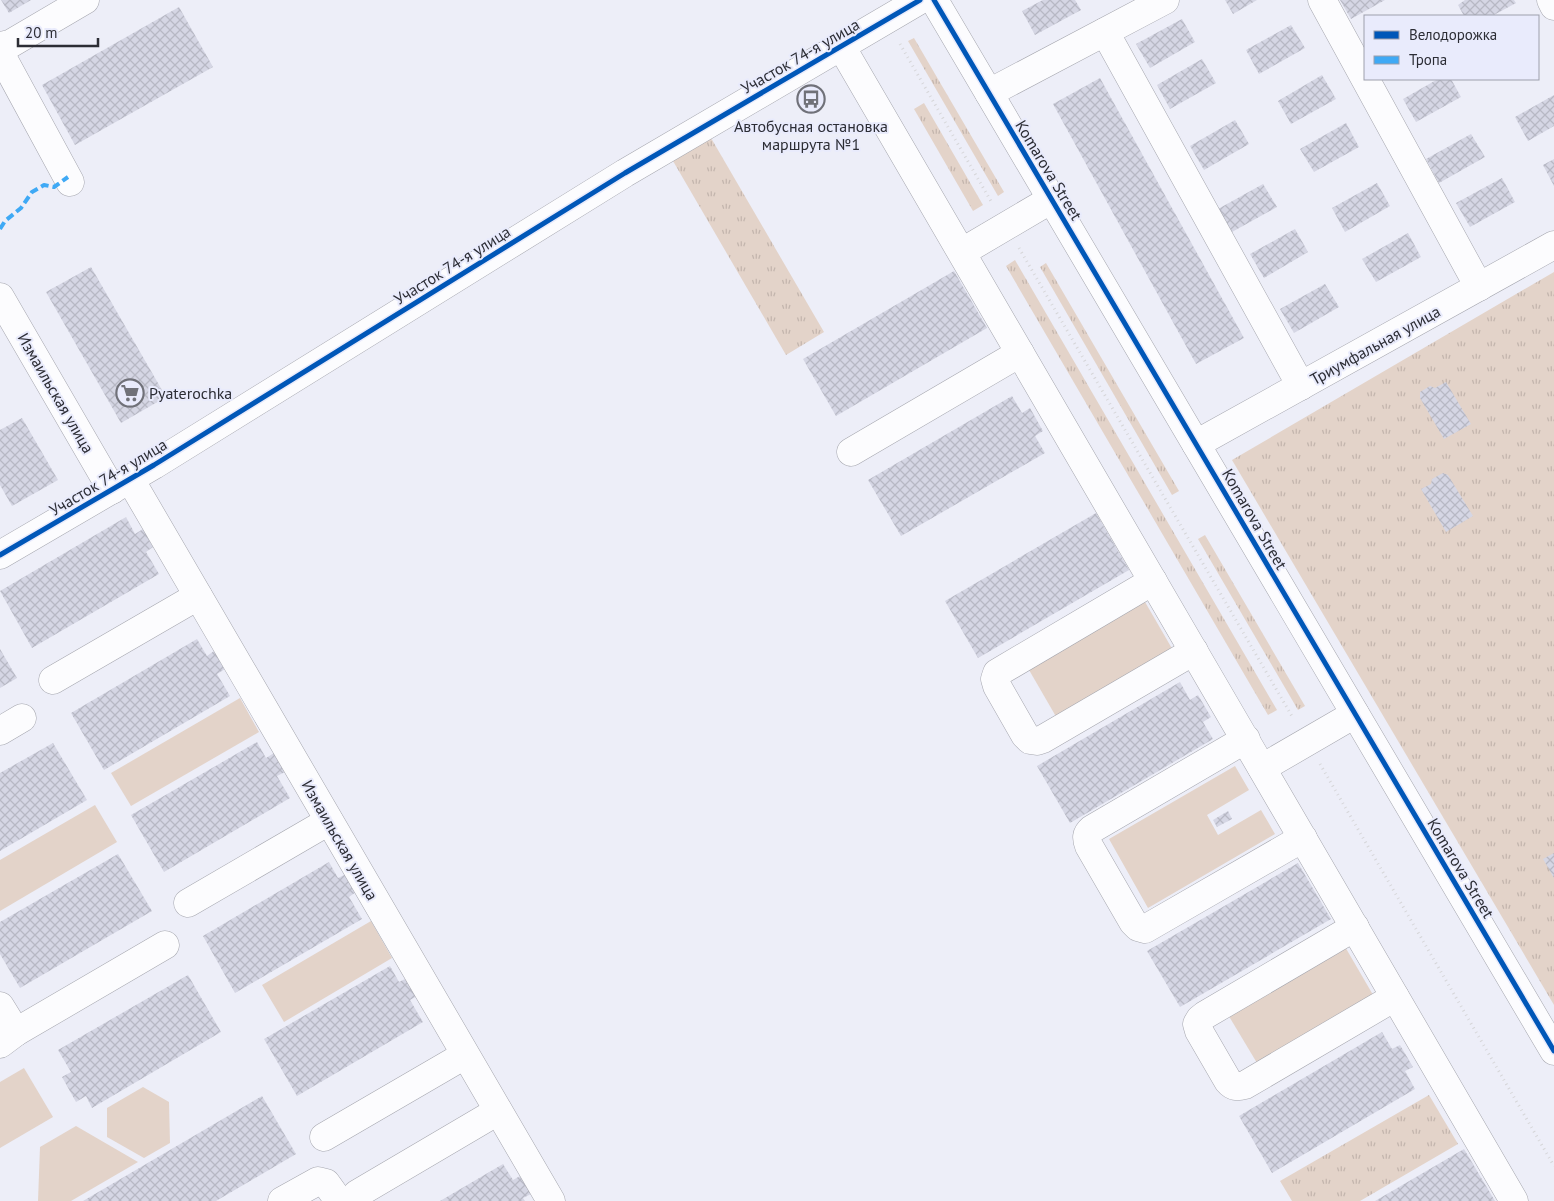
<svg xmlns="http://www.w3.org/2000/svg" width="1554" height="1201" viewBox="0 0 1554 1201" font-family="'PT Sans',sans-serif">
	<style>
		.grass { fill: url(#grass-tufts) }
		.park { fill: #e3d3c9 }
		.building { fill: url(#building-cross-hatch) }
		.lines { fill: none; stroke-linecap: round; stroke-linejoin: round }
		.minor-casing { stroke: #a5a6ae; stroke-width: 29 }
		.path { stroke: #d6d6d9; stroke-width: 3; stroke-dasharray: 1 4; stroke-linecap: butt }
		.minor { stroke: #fcfcfe; stroke-width: 28 }
		.quiet { stroke: #3fa9f5; stroke-width: 4; stroke-dasharray: 8 4; stroke-linecap: butt }
		.cycleway-casing { stroke: #e9ebfc; stroke-width: 8 }
		.cycleway { stroke: #0057b8; stroke-width: 5 }
		.labels { text-anchor: middle; stroke-width: 4; stroke-linejoin: round; paint-order: stroke }
		.street-label { font-size: 16px; fill: #2c2d35; stroke: #e9ebfc }
		.poi-label { font-size: 16px; fill: #2c2d35; stroke: #e9ebfc }
	</style>
	<defs>
		<pattern id="grass-tufts" width="24" height="20" patternUnits="userSpaceOnUse" patternTransform="scale(1.25)"><rect width="24" height="20" fill="#e3d3c9"/><path d="M3 7l-1-3M5 7V3M7 7l1-3M15 17l-1-3M17 17v-4M19 17l1-3" fill="none" stroke="#c3b5ad"/></pattern>
		<pattern id="building-cross-hatch" width="8" height="8" patternUnits="userSpaceOnUse" patternTransform="scale(1.25)"><rect width="8" height="8" fill="#d5d6e4"/><path d="M0 0l8 8M0 8l8-8" fill="none" stroke="#b7b8c4"/></pattern>
	</defs>
	<rect width="100%" height="100%" fill="#edeef8"/>
	<g class="grass">
		<polygon points="914,38 1004,192 998,196 908,41"/>
		<polygon points="924,103 983,205 973,211 914,109"/>
		<polygon points="711,138 824,332 786,355 673,161"/>
		<polygon points="1015,260 1277,710 1268,715 1006,266"/>
		<polygon points="1046,263 1179,491 1172,495 1040,267"/>
		<polygon points="1554,272 1554,1005 1232,460"/>
		<polygon points="1205,535 1305,706 1298,710 1198,539"/>
		<polygon points="1429,1095 1458,1144 1360,1201 1292,1201 1280,1181"/>
	</g>
	<g class="park">
		<polygon points="1141,595 1174,652 1058,720 1025,663"/>
		<polygon points="240,698 259,732 131,806 111,773"/>
		<polygon points="1235,766 1249,790 1207,815 1218,835 1261,810 1275,834 1148,908 1109,839"/>
		<polygon points="95,805 117,842 0,911 0,860"/>
		<polygon points="371,921 392,958 284,1022 262,985"/>
		<polygon points="1344,945 1376,1000 1260,1068 1227,1013"/>
		<polygon points="24,1068 53,1117 0,1148 0,1082"/>
		<polygon points="143,1087 169,1102 170,1143 144,1158 107,1137 107,1108"/>
		<polygon points="76,1126 138,1162 71,1201 38,1201 40,1147"/>
	</g>
	<g class="building">
		<polygon points="1,0 31,0 9,13"/>
		<polygon points="1043,0 1075,0 1081,10 1035,35 1022,11"/>
		<polygon points="1225,0 1257,0 1233,14"/>
		<polygon points="1340,0 1385,0 1351,19"/>
		<polygon points="1465,0 1514,0 1516,3 1492,16 1464,16 1458,5"/>
		<polygon points="179,7 213,67 75,145 42,85"/>
		<polygon points="1182,19 1195,42 1150,68 1136,44"/>
		<polygon points="1291,25 1305,48 1259,74 1246,50"/>
		<polygon points="1202,59 1216,83 1170,109 1157,85"/>
		<polygon points="1322,75 1336,99 1291,124 1278,101"/>
		<polygon points="1100,78 1244,338 1196,364 1053,104"/>
		<polygon points="1438,79 1451,79 1461,97 1416,122 1403,99"/>
		<polygon points="1554,95 1554,126 1528,141 1515,117"/>
		<polygon points="1235,120 1249,144 1204,170 1190,146"/>
		<polygon points="1346,123 1359,147 1314,172 1300,149"/>
		<polygon points="1471,134 1485,157 1439,183 1426,159"/>
		<polygon points="1554,159 1554,186 1543,165"/>
		<polygon points="1502,178 1515,202 1470,227 1456,203"/>
		<polygon points="1377,183 1390,206 1345,232 1332,208"/>
		<polygon points="1263,184 1277,207 1232,232 1218,209"/>
		<polygon points="1295,229 1308,252 1264,278 1250,254"/>
		<polygon points="1408,233 1421,257 1376,282 1362,259"/>
		<polygon points="91,267 166,397 121,423 46,292"/>
		<polygon points="954,271 987,328 836,416 803,359"/>
		<polygon points="1325,284 1339,307 1294,333 1280,309"/>
		<polygon points="1446,382 1471,424 1444,439 1420,398 1420,392 1430,386 1435,388"/>
		<polygon points="1012,396 1022,413 1030,408 1043,431 1035,436 1045,453 901,536 868,480"/>
		<polygon points="22,418 58,480 12,506 0,485 0,430"/>
		<polygon points="1443,473 1448,475 1473,516 1446,532 1421,489 1431,484 1432,479"/>
		<polygon points="1096,513 1129,570 978,658 945,601"/>
		<polygon points="126,517 135,534 143,529 153,547 146,552 159,574 32,648 0,591"/>
		<polygon points="197,639 207,656 214,651 225,669 217,674 230,696 104,770 71,713"/>
		<polygon points="0,649 17,678 0,688"/>
		<polygon points="1180,682 1190,700 1198,695 1211,717 1203,722 1213,739 1070,823 1037,766"/>
		<polygon points="257,742 266,758 274,753 285,772 277,776 290,798 164,872 131,815"/>
		<polygon points="53,743 87,800 0,851 0,773"/>
		<polygon points="1228,811 1232,819 1217,827 1213,820"/>
		<polygon points="1554,853 1554,878 1543,859"/>
		<polygon points="118,854 152,911 20,988 0,954 0,922"/>
		<polygon points="329,862 338,878 346,874 356,892 349,897 362,919 235,993 203,936"/>
		<polygon points="1298,863 1331,919 1180,1007 1147,951"/>
		<polygon points="390,966 399,982 407,978 417,996 410,1000 423,1022 297,1096 264,1039"/>
		<polygon points="188,975 221,1032 92,1108 86,1096 76,1102 62,1077 71,1072 58,1050"/>
		<polygon points="1382,1032 1392,1049 1400,1045 1413,1067 1405,1071 1415,1089 1272,1173 1239,1116"/>
		<polygon points="262,1096 296,1154 216,1201 83,1201"/>
		<polygon points="1464,1149 1495,1201 1375,1201"/>
		<polygon points="503,1164 513,1180 520,1176 531,1194 523,1198 525,1201 440,1201"/>
	</g>
	<g class="lines">
		<g class="minor-casing">
			<g id="minor">
				<polyline points="934,0 1554,1051"/>
				<polyline points="1322,0 1479,287"/>
				<polyline points="1551,0 1554,6"/>
				<polyline points="1105,32 1301,386"/>
				<polyline points="0,46 10,44 85,0"/>
				<polyline points="841,46 1514,1201"/>
				<polyline points="0,53 70,182"/>
				<polyline points="989,93 1165,0"/>
				<polyline points="962,252 1052,199"/>
				<polyline points="0,297 112,490"/>
				<polyline points="1196,444 1554,245"/>
				<polyline points="851,452 1020,353"/>
				<polyline points="130,479 551,1201"/>
				<polyline points="0,555 154,465 625,173 920,0"/>
				<polyline points="1153,581 997,673 995,679 997,686 1025,735 1030,740 1037,741 1043,739 1194,651"/>
				<polyline points="53,680 198,596"/>
				<polyline points="0,731 22,718"/>
				<path d="M1246,739L1092,829C1086,834 1086,838 1089,846L1133,922L1138,927L1145,929L1303,838"/>
				<polyline points="1262,768 1355,714"/>
				<polyline points="188,903 329,821"/>
				<path d="M1355,927L1205,1015L1200,1019L1197,1024L1199,1031L1228,1081C1233,1087 1237,1087 1245,1085L1395,997"/>
				<polyline points="0,1006 16,1032 0,1044"/>
				<polyline points="16,1032 165,945"/>
				<polyline points="324,1137 465,1055"/>
				<polyline points="357,1194 498,1111"/>
				<polyline points="282,1201 318,1181 326,1183 339,1201"/>
			</g>
		</g>
		<g class="path">
			<polyline points="900,44 992,203"/>
			<polyline points="1019,248 1293,718"/>
			<polyline points="1320,764 1554,1166"/>
		</g>
		<use href="#minor" class="minor"/>
		<polyline class="quiet" points="0,229 5,221 21,208 32,192 44,185 54,187 68,177"/>
		<g class="cycleway-casing">
			<g id="cycleway">
				<polyline points="934,0 1554,1051"/>
				<polyline points="0,555 154,465 625,173 920,0"/>
			</g>
		</g>
		<use href="#cycleway" class="cycleway"/>
	</g>
	<defs>
		<g id="bus-ring" transform="scale(1.4375)"><circle r="9.5" fill="#e9ebfc" stroke="#707179" stroke-width="1.5"/><path d="M-5-6H5V4H4V6H2V4H-2V6H-4V4H-5ZM-3.5-4V0h7V-4ZM-3.5 1.2v1.5H-2V1.2ZM2 1.2v1.5H3.5V1.2Z" fill="#707179"/></g>
		<g id="supermarket-ring" transform="scale(1.4375)"><circle r="9.5" fill="#e9ebfc" stroke="#707179" stroke-width="1.5"/><path d="M-6-5.5h2.5l.6 2H6L4.5 2H-2.5L-4.4-4H-6ZM-1.5 3.2a1.3 1.3 0 1 0 .1 0ZM3 3.2a1.3 1.3 0 1 0 .1 0Z" fill="#707179"/></g>
	</defs>
	<g fill-rule="evenodd">
		<use href="#bus-ring" x="811" y="99"/>
		<use href="#supermarket-ring" x="130" y="393"/>
	</g>
	<g class="labels">
		<g class="street-label">
			<text transform="translate(800 56) rotate(-30)" y="6">Участок 74-я улица</text>
			<text transform="translate(1049 170) rotate(59)" y="6">Komarova Street</text>
			<text transform="translate(452 265) rotate(-32)" y="6">Участок 74-я улица</text>
			<text transform="translate(1375 345) rotate(-29)" y="6">Триумфальная улица</text>
			<text transform="translate(56 393) rotate(60)" y="6">Измаильская улица</text>
			<text transform="translate(108 477) rotate(-31)" y="6">Участок 74-я улица</text>
			<text transform="translate(1255 519) rotate(60)" y="6">Komarova Street</text>
			<text transform="translate(340 840) rotate(60)" y="6">Измаильская улица</text>
			<text transform="translate(1461 868) rotate(59)" y="6">Komarova Street</text>
		</g>
		<g class="poi-label">
			<text x="811" y="132">Автобусная остановка<tspan x="811" dy="18">маршрута №1</tspan></text>
			<text x="149" y="399" text-anchor="start">Pyaterochka</text>
		</g>
	</g>
	<rect x="1364" y="15" width="175" height="65" fill="#e9ebfc" stroke="#9d9fac"/>
	<rect x="1374" y="31" width="25" height="8" fill="#0057b8" stroke="#9d9fac"/>
	<text x="1409" y="40" font-size="15" fill="#2c2d35">Велодорожка</text>
	<rect x="1374" y="56" width="25" height="8" fill="#3fa9f5" stroke="#9d9fac"/>
	<text x="1409" y="65" font-size="15" fill="#2c2d35">Тропа</text>
	<path d="M18 38v8h80v-8" fill="none" stroke="#2c2d35" stroke-width="2.5"/>
	<text x="25" y="38" font-size="15" fill="#2c2d35" stroke="#e9ebfc" stroke-width="4" paint-order="stroke">20 m</text>
</svg>
